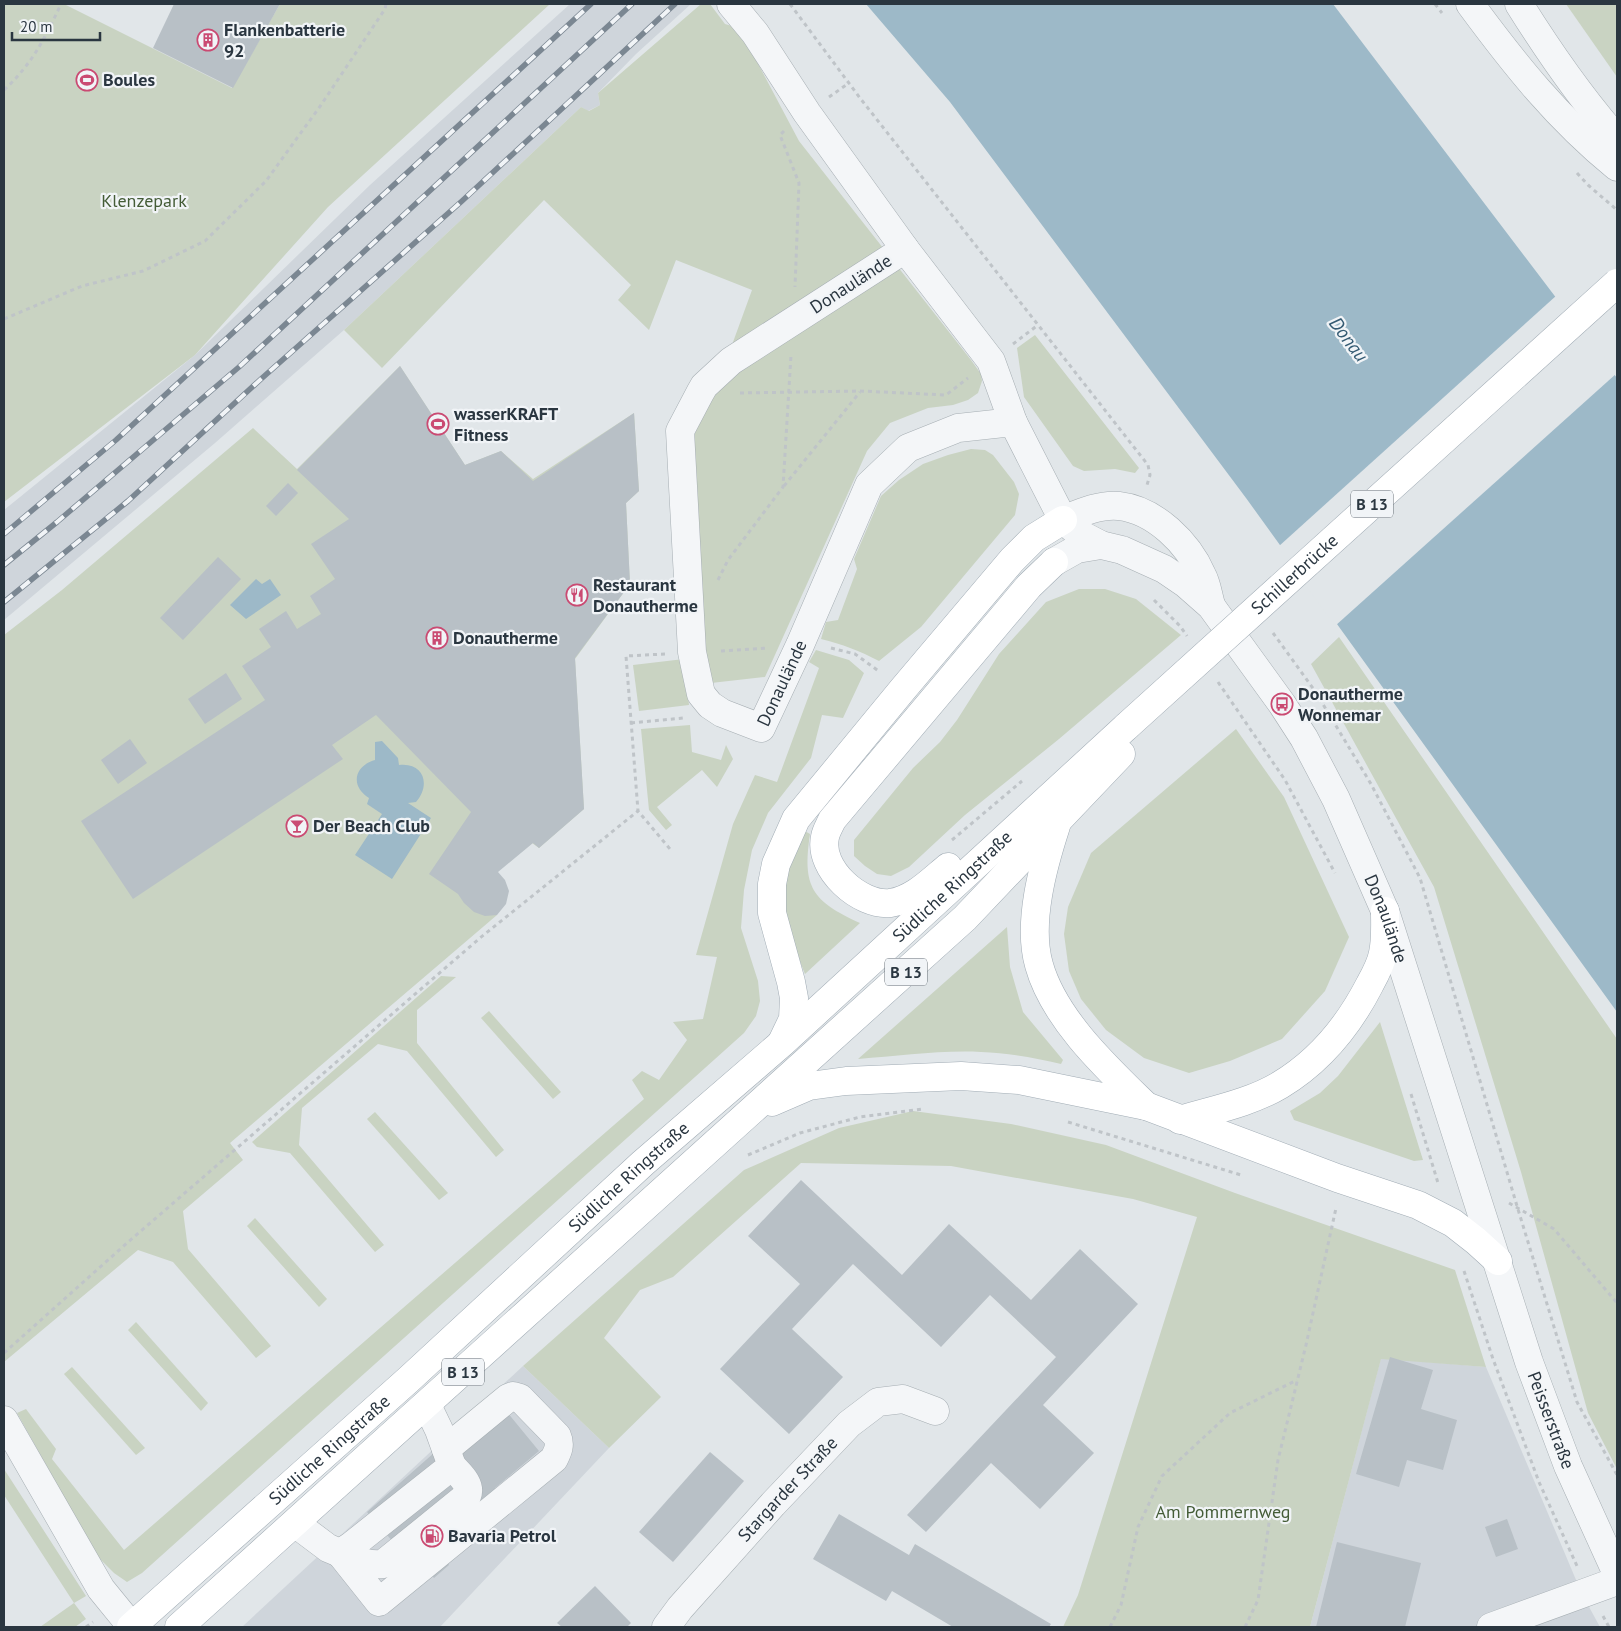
<svg xmlns="http://www.w3.org/2000/svg" width="1621" height="1631" viewBox="0 0 1621 1631" font-family="'PT Sans',sans-serif">
	<style>
		.built { fill: #cfd5db }
		.green { fill: #c9d3c2 }
		.water { fill: #9db9c8 }
		.pier { fill: #e1e6e9 }
		.building { fill: #b8c0c6 }
		.lines { fill: none; stroke-linecap: round; stroke-linejoin: round }
		.minor-casing { stroke: #a6aeb3; stroke-width: 29 }
		.major-casing { stroke: #a1acb5; stroke-width: 29 }
		.path { stroke: #bfc4c8; stroke-width: 3; stroke-dasharray: 4 4; stroke-linecap: butt }
		.minor { stroke: #f4f6f8; stroke-width: 28 }
		.major { stroke: #fff; stroke-width: 28 }
		.rail-casing { stroke: #7b8792; stroke-width: 5.5 }
		.rail { stroke: #f1f4f7; stroke-width: 4; stroke-dasharray: 11; stroke-linecap: butt }
		.major-bridge-casing { stroke: #a1acb5; stroke-width: 29; stroke-linecap: butt }
		.major-bridge { stroke: #fff; stroke-width: 28 }
		.labels { text-anchor: middle; stroke-width: 4.5; stroke-linejoin: round; paint-order: stroke }
		.shield { fill: #f1f4f7; stroke: #666f77; stroke-width: 1 }
		.shield-label { font-size: 16px; font-weight: bold; fill: #2a3640 }
		.poi-label { font-size: 18px; font-weight: bold; fill: #2a3640; stroke: #f1f4f7; text-anchor: start }
		.park-label { font-size: 18px; fill: #445c37; stroke: #f1f4f7 }
		.street-label { font-size: 18px; fill: #2a3640; stroke: #f1f4f7 }
		.water-label { font-size: 19px; font-style: italic; fill: #355b73; stroke: #f1f4f7 }
	</style>
	<rect width="100%" height="100%" fill="#e1e6e9"/>
	<g class="built">
		<polygon points="570,4 691,4 636,54 598,93 600,105 588,111 581,107 344,330 215,443 4,620 4,510 195,355 370,185"/>
		<polygon points="1381,1358 1486,1367 1582,1594 1600,1627 1310,1627"/>
		<polygon points="523,1366 609,1448 440,1627 242,1627"/>
	</g>
	<g class="green">
		<polygon points="4,4 64,4 232,88 280,4 550,4 328,207 195,355 4,502"/>
		<polygon points="701,4 710,4 725,24 739,28 799,141 971,360 981,374 982,381 978,393 968,400 953,405 928,408 890,423 867,451 765,677 711,683 703,672 693,441 702,407 717,386 752,290 676,260 649,330 618,300 631,285 544,200 382,368 344,330 581,107 589,111 600,105 598,93"/>
		<polygon points="1566,4 1617,4 1617,77"/>
		<polygon points="1035,335 1139,468 1135,473 1115,469 1084,471 1073,466 1024,397 1017,348"/>
		<polygon points="400,366 465,465 501,451 533,479 634,413 639,491 626,503 630,584 575,659 584,809 539,848 532,843 498,871 497,915 230,1143 243,1160 183,1211 188,1249 271,1346 256,1358 173,1262 138,1250 4,1362 4,635 62,590 253,428 297,469"/>
		<path d="M971,449L985,450L993,455L1014,482L1019,494L1015,515L921,627L879,661C860,651 842,644 821,639L826,622L838,620L857,569L854,559L881,496L899,480L923,464L948,455Z"/>
		<polygon points="1079,589 1105,589 1136,599 1181,635 1059,739 965,815 909,867 891,876 877,874 865,866 854,856 854,840 913,768 940,742 957,720 999,654 1046,602"/>
		<polygon points="1339,637 1617,1039 1617,1469 1588,1413 1521,1172 1434,887 1311,664"/>
		<polygon points="816,650 849,660 864,673 843,718 822,715 811,758 768,813 752,850 744,890 741,928 758,981 760,1001 756,1016 744,1033 142,1573 127,1582 114,1573 97,1556 17,1413 26,1409 56,1449 52,1459 124,1550 644,1099 632,1080 642,1071 659,1080 687,1040 673,1022 703,1019 717,957 696,955 733,824 755,775 777,782 819,668 809,662"/>
		<polygon points="684,659 689,705 639,711 633,665"/>
		<polygon points="690,725 692,752 721,760 726,745 733,759 717,787 702,770 657,807 672,825 666,830 649,810 641,729"/>
		<polygon points="1236,729 1284,797 1349,937 1325,991 1282,1039 1230,1061 1189,1073 1144,1058 1106,1030 1081,999 1069,971 1064,934 1068,907 1091,853"/>
		<path d="M803,830L810,834C802,887 812,901 860,923L805,974C791,939 775,900 789,862C792,851 798,840 803,830Z"/>
		<path d="M1007,927L1010,967L1023,1012L1063,1060L1061,1064C1036,1058 1008,1053 981,1052C941,1050 899,1056 858,1059Z"/>
		<polygon points="441,976 456,977 417,1010 417,1043 504,1150 496,1157 407,1051 378,1044 302,1108 299,1145 384,1245 375,1252 290,1153 257,1147 252,1142"/>
		<polygon points="489,1011 561,1092 553,1099 481,1018"/>
		<polygon points="1380,1022 1423,1160 1414,1161 1294,1120 1290,1111 1320,1093 1338,1076"/>
		<polygon points="913,1111 1011,1124 1106,1145 1235,1193 1455,1270 1486,1367 1381,1359 1310,1627 1063,1627 1078,1595 1197,1217 1133,1199 951,1166 801,1163 673,1277 640,1290 604,1338 661,1397 609,1448 523,1366 744,1170 839,1128"/>
		<polygon points="375,1112 448,1193 439,1200 367,1119"/>
		<polygon points="255,1218 327,1299 319,1307 247,1226"/>
		<polygon points="136,1322 208,1403 201,1411 128,1330"/>
		<polygon points="72,1367 145,1448 136,1455 64,1374"/>
		<polygon points="4,1469 86,1596 74,1603 86,1619 75,1627 40,1627 74,1603 4,1495"/>
	</g>
	<g class="water">
		<polygon points="866,4 1333,4 1617,378 1617,1012 1246,498 950,102"/>
		<polygon points="256,579 262,584 270,579 281,595 246,619 230,605"/>
		<path d="M382,741L398,758L399,765C424,762 431,785 416,802L408,803L431,818L392,879L355,855L382,814L367,804L369,798C350,786 354,766 375,760V742Z"/>
	</g>
	<polygon class="pier" points="1557,295 1617,373 1335,626 1278,547"/>
	<g class="building">
		<polygon points="174,4 280,4 233,88 153,48"/>
		<polygon points="400,366 465,465 501,451 533,481 634,413 639,491 626,503 630,584 575,658 584,809 539,848 533,843 498,872 505,880 509,891 506,904 497,915 485,916 474,912 464,903 458,894 429,874 471,812 376,715 332,745 343,759 133,899 81,821 265,700 242,666 271,647 259,629 286,611 297,629 321,614 310,596 335,579 311,544 349,519 297,470"/>
		<polygon points="288,483 298,493 276,516 266,506"/>
		<polygon points="218,557 241,579 183,640 160,618"/>
		<polygon points="226,673 242,699 205,724 188,699"/>
		<polygon points="130,739 147,763 118,784 101,760"/>
		<polygon points="801,1180 902,1275 949,1224 1031,1300 1080,1249 1138,1304 1043,1405 1094,1453 1040,1509 991,1463 926,1532 907,1515 1056,1357 990,1295 941,1347 853,1264 792,1329 843,1377 789,1434 720,1369 800,1284 748,1236"/>
		<polygon points="1390,1357 1433,1370 1421,1409 1457,1420 1443,1470 1407,1460 1399,1487 1356,1474"/>
		<polygon points="502,1406 539,1451 495,1488 511,1507 447,1561 449,1565 434,1578 427,1570 400,1593 386,1577 408,1559 367,1512 452,1437"/>
		<polygon points="710,1452 744,1481 673,1562 639,1532"/>
		<polygon points="839,1514 909,1555 915,1544 1051,1624 1049,1627 953,1627 892,1591 886,1601 813,1559"/>
		<polygon points="1507,1519 1518,1549 1496,1557 1485,1527"/>
		<polygon points="1337,1542 1421,1563 1405,1627 1316,1627"/>
		<polygon points="595,1586 631,1623 627,1627 562,1627 557,1623"/>
	</g>
	<g class="lines">
		<g class="minor-casing">
			<g id="minor">
				<polyline points="731,4 755,33 807,113 905,249 991,361 1013,422"/>
				<path d="M1470,4C1515,65 1558,119 1617,167"/>
				<path d="M1519,4C1549,52 1580,97 1617,139"/>
				<path id="s1" d="M905,249L731,361L704,386L700,393L680,431L692,652L701,694L710,705L722,713L761,728L800,645L869,485L908,448L958,428L1013,422L1063,520L1080,534L1101,545L1122,550L1164,569L1186,584L1211,606L1282,704L1304,738L1336,799L1385,911L1529,1362L1568,1466L1617,1574"/>
				<path d="M1063,520C1080,513 1100,504 1119,506C1155,510 1188,543 1202,575C1207,584 1208,595 1211,605"/>
				<polyline points="1054,562 1077,549 1101,545"/>
				<polyline points="4,1420 101,1589 132,1627"/>
				<polyline points="296,1524 328,1548 340,1553 351,1546 452,1466 439,1430 427,1405"/>
				<path d="M340,1553L379,1602L554,1459C558,1451 561,1445 557,1436L520,1398L513,1396L508,1398L446,1449"/>
				<path d="M340,1553C354,1559 367,1566 383,1564L467,1496C472,1484 459,1474 452,1466"/>
				<path id="s2" d="M666,1627L680,1608L773,1504L849,1424L878,1402L903,1399L935,1411"/>
				<polyline points="1491,1627 1617,1581"/>
			</g>
		</g>
		<g class="major-casing">
			<g id="major">
				<path d="M1056,826C1043,866 1027,923 1039,965C1054,1019 1107,1068 1146,1106"/>
				<path d="M948,867C931,881 913,900 890,903C860,906 818,869 825,837C826,831 830,825 832,820L1029,586L1054,562"/>
				<polyline points="782,1042 793,1019 794,998 791,982 772,913 772,884 776,864 796,819 903,689 1012,560 1034,538 1063,520"/>
				<polyline points="772,1102 809,1086 846,1081 961,1076 1019,1080 1146,1106 1337,1178 1418,1205 1453,1223 1476,1241 1498,1261"/>
				<path d="M1180,1120C1213,1110 1250,1103 1280,1085C1320,1061 1349,1025 1370,984C1375,975 1381,964 1383,953C1386,939 1385,925 1385,911"/>
				<path id="s3" d="M131,1627L408,1380L643,1163L782,1043L1127,726"/>
				<polyline points="179,1627 965,918 1121,754"/>
			</g>
		</g>
		<g class="path">
			<polyline points="790,4 860,98 1148,465 1150,475 1147,485"/>
			<polyline points="1435,4 1442,13"/>
			<path d="M4,90C33,63 45,38 61,4"/>
			<polyline points="829,97 849,83"/>
			<polyline points="784,131 780,135 799,183 795,287"/>
			<polyline points="1577,173 1588,185 1617,210"/>
			<polyline points="4,319 82,286 143,271 205,241 266,181 321,105 385,9 386,4"/>
			<polyline points="1013,344 1038,325"/>
			<polyline points="740,393 860,391 946,395 968,378"/>
			<polyline points="784,486 860,392"/>
			<polyline points="718,580 728,560 783,487 791,355"/>
			<polyline points="1154,600 1180,626 1187,636"/>
			<polyline points="1273,633 1315,691 1371,784 1420,878 1517,1206 1577,1402 1617,1475"/>
			<polyline points="831,648 855,654 880,672"/>
			<polyline points="721,651 767,648"/>
			<polyline points="665,654 626,656 638,811 670,849"/>
			<polyline points="1218,682 1285,780 1335,873"/>
			<polyline points="631,723 683,718"/>
			<polyline points="952,840 1022,781"/>
			<polyline points="1411,1094 1438,1183"/>
			<polyline points="1068,1122 1241,1175"/>
			<polyline points="748,1155 800,1133 860,1117 922,1109"/>
			<polyline points="1509,1203 1554,1229 1617,1303"/>
			<polyline points="1464,1271 1493,1359 1539,1482 1577,1566"/>
			<polyline points="4,1353 127,1243 480,938 638,811"/>
			<polyline points="1603,1616 1609,1627"/>
			<polyline points="86,1627 93,1622"/>
			<polyline points="1110,1627 1121,1605 1138,1527 1162,1476 1230,1413 1297,1380"/>
			<polyline points="1245,1627 1258,1600 1278,1460 1306,1345 1336,1208"/>
		</g>
		<use href="#minor" class="minor"/>
		<use href="#major" class="major"/>
		<g class="rail-casing">
			<g id="rail">
				<polyline points="4,534 116,440 591,4"/>
				<polyline points="4,565 57,522 239,367 632,4"/>
				<polyline points="4,602 128,501 261,379 462,201 675,4"/>
			</g>
		</g>
		<use href="#rail" class="rail"/>
		<g class="major-bridge-casing">
			<g id="major-bridge">
				<path id="s4" d="M1127,726L1617,283"/>
			</g>
		</g>
		<use href="#major-bridge" class="major-bridge"/>
	</g>
	<defs>
		<g id="building-ring" transform="scale(1.125)"><circle r="9.5" fill="#f1f4f7" stroke="#ca4a72" stroke-width="1.5"/><path d="M-4-6H4V6H1V3H-1V6H-4ZM-2.5-4.3h1.7v1.8h-1.7ZM.8-4.3h1.7v1.8H.8ZM-2.5-1h1.7V.8h-1.7ZM.8-1h1.7V.8H.8Z" fill="#ca4a72"/></g>
		<g id="stadium-ring" transform="scale(1.125)"><circle r="9.5" fill="#f1f4f7" stroke="#ca4a72" stroke-width="1.5"/><path d="M0-5a6.5 5 0 1 0 0 10a6.5 5 0 1 0 0-10ZM-3.5-1.8h7v3.6h-7Z" fill="#ca4a72"/></g>
		<g id="restaurant-ring" transform="scale(1.125)"><circle r="9.5" fill="#f1f4f7" stroke="#ca4a72" stroke-width="1.5"/><path d="M-5-6h1v4h1v-4h1v4h1v-4h1v5L-1.5 .5V6h-2V.5L-5-1ZM5-6V6H3V1.5H1.5Q1.5-4 5-6Z" fill="#ca4a72"/></g>
		<g id="bus-ring" transform="scale(1.125)"><circle r="9.5" fill="#f1f4f7" stroke="#ca4a72" stroke-width="1.5"/><path d="M-5-6H5V4H4V6H2V4H-2V6H-4V4H-5ZM-3.5-4V0h7V-4ZM-3.5 1.2v1.5H-2V1.2ZM2 1.2v1.5H3.5V1.2Z" fill="#ca4a72"/></g>
		<g id="bar-ring" transform="scale(1.125)"><circle r="9.5" fill="#f1f4f7" stroke="#ca4a72" stroke-width="1.5"/><path d="M-6-5H6L.8 .8V4.5H3.5V6h-7V4.5H-.8V.8Z" fill="#ca4a72"/></g>
		<g id="fuel-ring" transform="scale(1.125)"><circle r="9.5" fill="#f1f4f7" stroke="#ca4a72" stroke-width="1.5"/><path d="M-5.5-6h7V0h2V4h1.3V-2.5L3-4.5l.8-.8L6-3V5H2.5V1h-1V6h-7ZM-4.2-4.7v3.2H.2V-4.7Z" fill="#ca4a72"/></g>
	</defs>
	<g fill-rule="evenodd">
		<use href="#building-ring" x="208" y="40"/>
		<use href="#stadium-ring" x="87" y="80"/>
		<use href="#stadium-ring" x="438" y="424"/>
		<use href="#restaurant-ring" x="577" y="595"/>
		<use href="#building-ring" x="437" y="638"/>
		<use href="#bus-ring" x="1282" y="704"/>
		<use href="#bar-ring" x="297" y="826"/>
		<use href="#fuel-ring" x="432" y="1536"/>
	</g>
	<g class="labels">
		<g class="shield">
			<rect x="1351" y="490.5" width="42" height="27" rx="4"/>
			<rect x="885" y="958.5" width="42" height="27" rx="4"/>
			<rect x="442" y="1358.5" width="42" height="27" rx="4"/>
		</g>
		<g class="shield-label">
			<text x="1372" y="510">B 13</text>
			<text x="906" y="978">B 13</text>
			<text x="463" y="1378">B 13</text>
		</g>
		<g class="poi-label">
			<text x="224" y="36">Flankenbatterie<tspan x="224" dy="21">92</tspan></text>
			<text x="103" y="86">Boules</text>
			<text x="454" y="420">wasserKRAFT<tspan x="454" dy="21">Fitness</tspan></text>
			<text x="593" y="591">Restaurant<tspan x="593" dy="21">Donautherme</tspan></text>
			<text x="453" y="644">Donautherme</text>
			<text x="1298" y="700">Donautherme<tspan x="1298" dy="21">Wonnemar</tspan></text>
			<text x="313" y="832">Der Beach Club</text>
			<text x="448" y="1542">Bavaria Petrol</text>
		</g>
		<g class="park-label">
			<text x="144" y="207">Klenzepark</text>
			<text x="1223" y="1518">Am Pommernweg</text>
		</g>
		<g class="street-label">
			<text transform="translate(851 284) rotate(-33)" y="6">Donaulände</text>
			<text dy="6" stroke="none"><textPath href="#s4" startOffset="226">Schillerbrücke</textPath></text>
			<text dy="6" stroke="none"><textPath href="#s1" startOffset="679">Donaulände</textPath></text>
			<text dy="6" stroke="none"><textPath href="#s3" startOffset="1106">Südliche Ringstraße</textPath></text>
			<text dy="6" stroke="none"><textPath href="#s1" startOffset="1702">Donaulände</textPath></text>
			<text dy="6" stroke="none"><textPath href="#s3" startOffset="671">Südliche Ringstraße</textPath></text>
			<text dy="6" stroke="none"><textPath href="#s1" startOffset="2230">Peisserstraße</textPath></text>
			<text dy="6" stroke="none"><textPath href="#s3" startOffset="266">Südliche Ringstraße</textPath></text>
			<text dy="6" stroke="none"><textPath href="#s2" startOffset="184">Stargarder Straße</textPath></text>
		</g>
		<g class="water-label">
			<text transform="translate(1349 339) rotate(53)" y="7">Donau</text>
		</g>
	</g>
	<rect width="1621" height="1631" fill="none" stroke="#2a3640" stroke-width="10"/>
	<path d="M12 32v8h88v-8" fill="none" stroke="#2a3640" stroke-width="2.5"/>
	<text x="20" y="32" font-size="15" fill="#2a3640" stroke="#f1f4f7" stroke-width="4" paint-order="stroke">20 m</text>
</svg>
